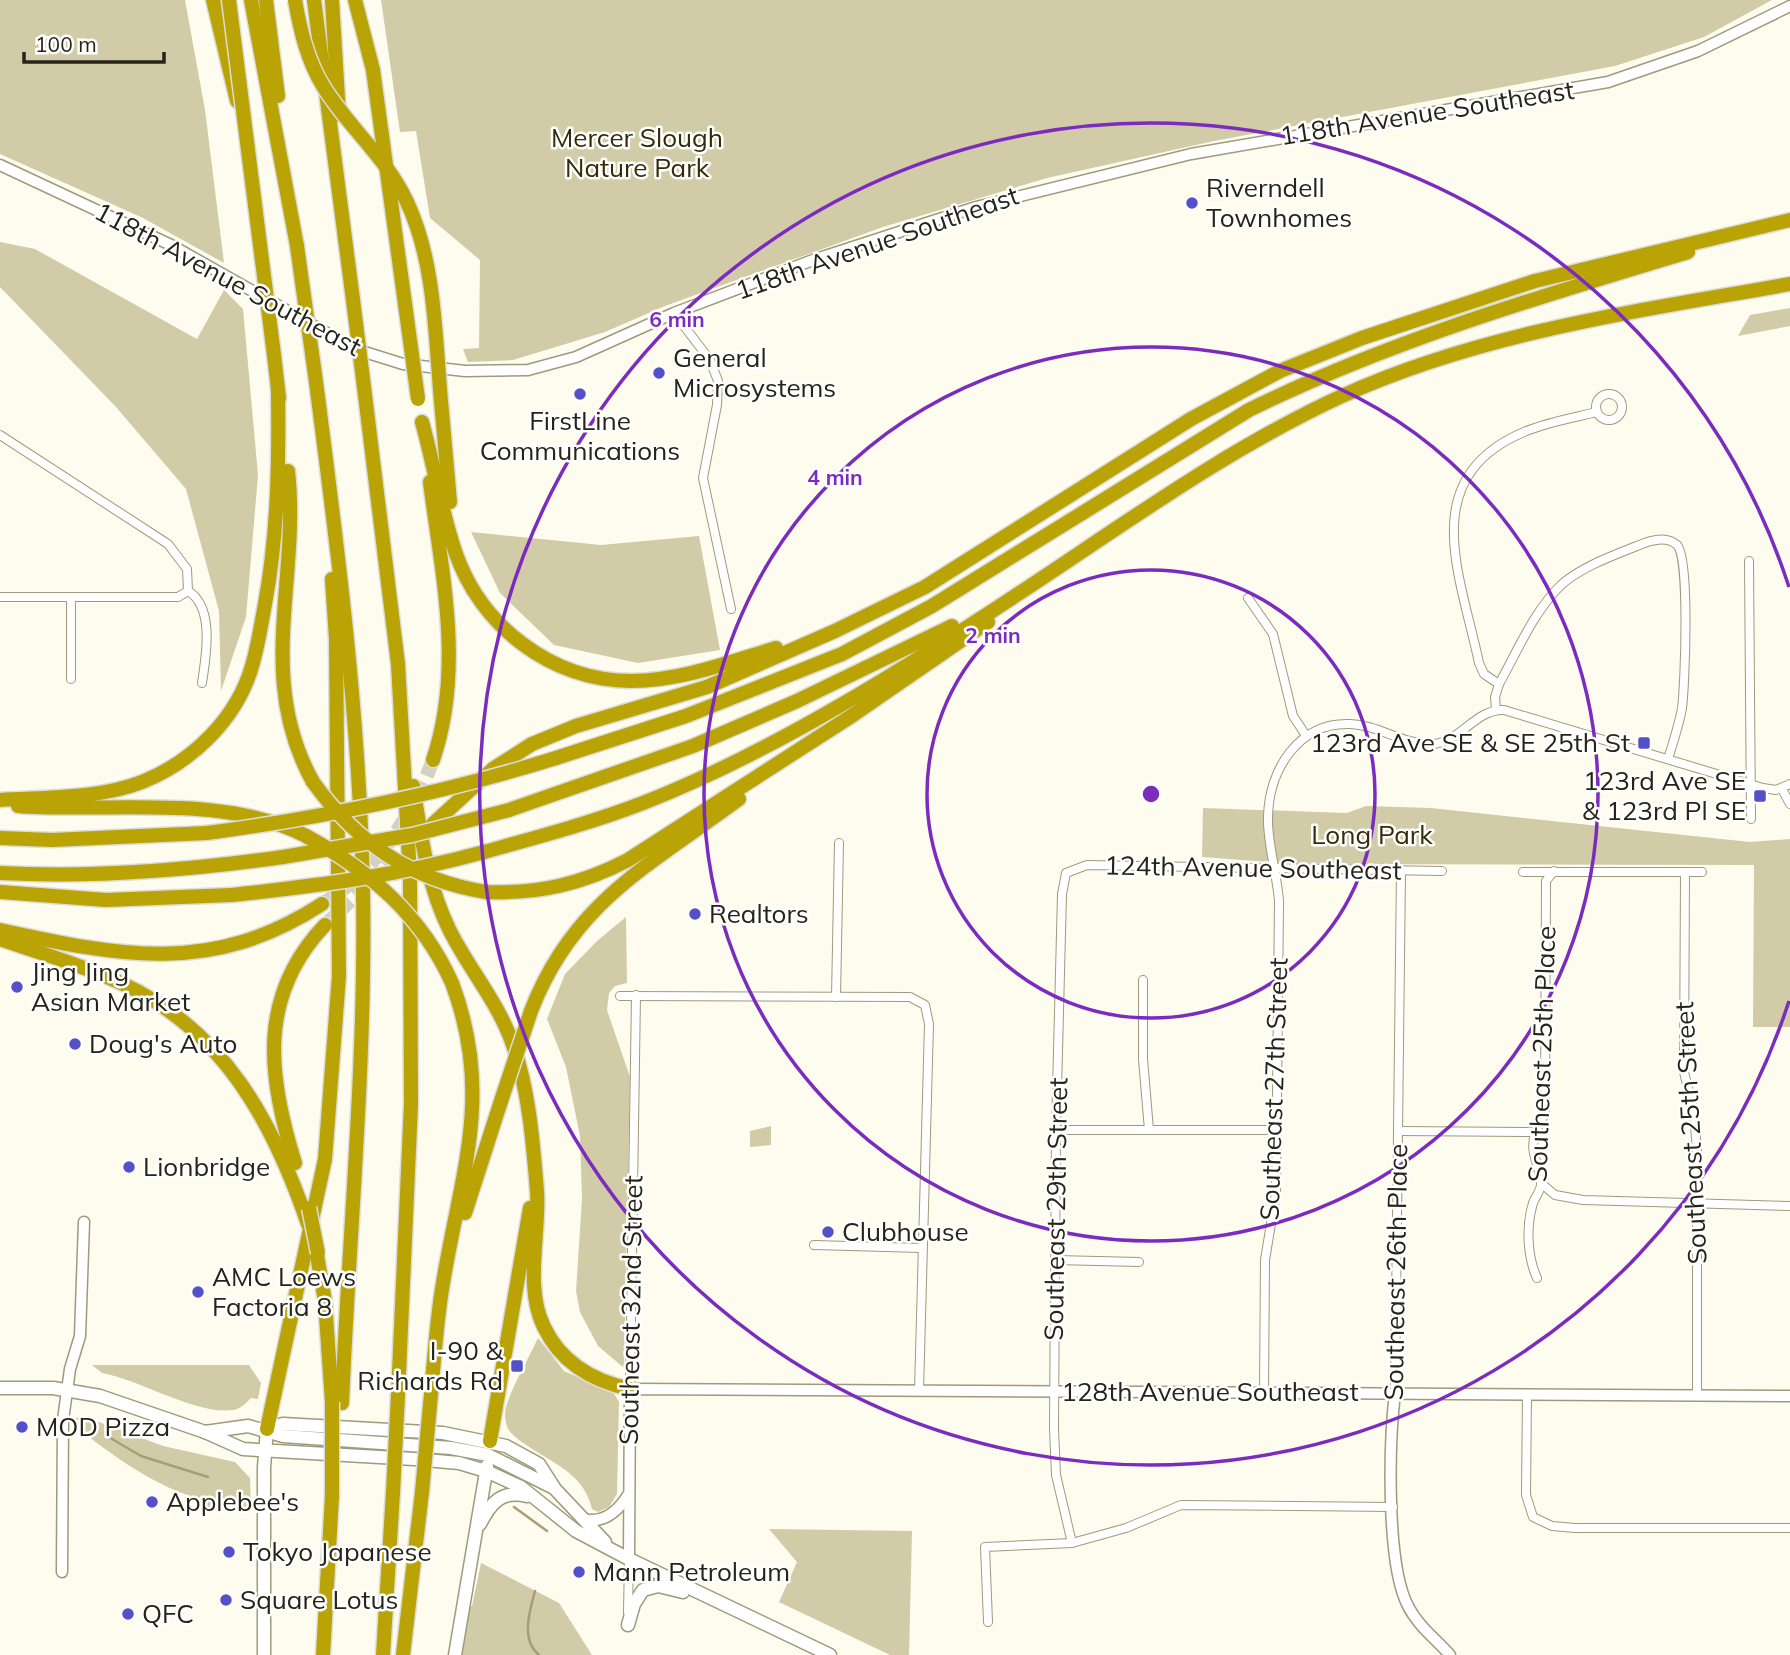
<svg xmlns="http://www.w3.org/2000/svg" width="1790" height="1655" viewBox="0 0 1790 1655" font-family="Mulish,sans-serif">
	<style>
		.green { fill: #d1cba7 }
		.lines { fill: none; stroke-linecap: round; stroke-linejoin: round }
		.stream { stroke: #a69f76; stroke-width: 2.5 }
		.motorway-tunnel { stroke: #d3d1c4; stroke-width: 14; stroke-dasharray: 14 7; stroke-linecap: butt }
		.minor-casing { stroke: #9f9a7b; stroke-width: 10 }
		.tertiary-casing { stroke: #9f9a7b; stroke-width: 13 }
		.secondary-casing { stroke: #9f9a7b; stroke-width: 15 }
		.motorway-casing { stroke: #dcdcda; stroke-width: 17 }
		.minor { stroke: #fff; stroke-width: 8 }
		.tertiary { stroke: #fff; stroke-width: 10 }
		.secondary { stroke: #fff; stroke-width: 12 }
		.motorway { stroke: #baa304; stroke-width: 14 }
		.motorway-bridge-casing { stroke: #dcdcda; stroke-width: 17; stroke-linecap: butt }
		.motorway-bridge { stroke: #baa304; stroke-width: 14 }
		.ring { fill: none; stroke: #7b2cbf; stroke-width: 3.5 }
		.poi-dot { fill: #5451c8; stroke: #fff; stroke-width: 2.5 }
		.labels { text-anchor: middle; stroke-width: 5; stroke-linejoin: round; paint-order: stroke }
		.street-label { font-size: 26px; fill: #262418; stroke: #fff }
		.park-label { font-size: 26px; fill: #312b08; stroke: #fff }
		.poi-label { font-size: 26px; fill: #262418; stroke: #fff; text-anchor: start }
		.centre { fill: #7b2cbf; stroke: #fff; stroke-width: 3.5 }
		.ring-label { font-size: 21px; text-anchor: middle; font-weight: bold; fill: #7b2cbf; stroke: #fff; stroke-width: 5; stroke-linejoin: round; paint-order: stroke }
	</style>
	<rect width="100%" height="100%" fill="#fefcef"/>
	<g class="green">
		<polygon points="0,0 185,0 205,110 224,263 143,218 0,154"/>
		<polygon points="381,0 1772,0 1704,37 1615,66 1214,141 1047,178 883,227 665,306 605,332 513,360 468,362 463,349 479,348 480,260 430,218 416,131 400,132"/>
		<polygon points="0,242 35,249 197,339 224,290 243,309 258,475 246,617 221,691 219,611 186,489 116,407 0,287"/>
		<polygon points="1790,308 1790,326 1738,336 1750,315"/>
		<polygon points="471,532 601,545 699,536 720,650 638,663 554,645 500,593"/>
		<polygon points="1366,806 1431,808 1750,842 1790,839 1790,1027 1753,1027 1754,865 1297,864 1202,857 1203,808 1347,813"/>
		<polygon points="626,917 627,983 615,986 609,993 607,1010 630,1077 624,1368 598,1346 580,1312 576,1291 582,1199 580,1136 566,1067 547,1019 565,974 597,941"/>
		<polygon points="771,1126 771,1145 750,1147 750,1131"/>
		<path d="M538,1338L564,1371L613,1392L619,1402L617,1494L609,1507L598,1512L592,1509C583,1467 538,1459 511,1433C505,1427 504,1415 506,1407C513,1384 528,1360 538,1338Z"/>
		<path d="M92,1365H249L261,1383L258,1399L251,1398C246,1403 241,1409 233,1410C195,1415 141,1380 102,1373Z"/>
		<path d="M83,1416L163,1446L235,1462L250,1478L251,1508H227L222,1504L215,1509H204V1500C154,1487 114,1456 73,1425L76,1418Z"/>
		<polygon points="769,1529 912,1531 909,1655 890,1655 779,1602 797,1562"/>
		<polygon points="481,1563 559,1603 592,1655 462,1655 469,1607 472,1606"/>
	</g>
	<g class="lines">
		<g class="stream">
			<polyline points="107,1436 141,1456 208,1477"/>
			<polyline points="514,1507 547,1531"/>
			<path d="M535,1591C530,1610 520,1640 539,1655"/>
		</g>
		<g class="motorway-tunnel">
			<path d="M322,904C375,871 411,819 433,760"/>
			<polyline points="325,925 401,853"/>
		</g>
		<g class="minor-casing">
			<g id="minor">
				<polyline points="674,313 710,360 718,381 717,405 703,478 731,609"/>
				<circle cx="1609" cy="407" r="13"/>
				<polyline points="0,435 168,544 187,569 188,591"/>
				<polyline points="1749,561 1751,819"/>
				<path d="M188,591C215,607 206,656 202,683"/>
				<polyline points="0,597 178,597 188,591"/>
				<polyline points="71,597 71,679"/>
				<polyline points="1248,598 1273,634 1293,716 1305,734"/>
				<path d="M1499,684L1484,674L1479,663C1461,576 1415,478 1524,432C1547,422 1572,418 1597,412"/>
				<path d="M1496,710L1495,697L1499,684C1517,652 1534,611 1561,585C1581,567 1612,556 1637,546C1648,541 1666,535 1677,545C1690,558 1685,685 1682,708C1679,725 1673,743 1668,759"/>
				<polyline points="1782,789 1790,804"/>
				<polyline points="1523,872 1702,872"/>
				<polyline points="1685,872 1684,1072 1694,1113 1697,1151 1697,1395"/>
				<polyline points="1143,980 1143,1059 1149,1130"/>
				<polyline points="620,996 910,997 925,1005 929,1024 919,1391"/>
				<polyline points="836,997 839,843"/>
				<polyline points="1056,1130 1278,1130"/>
				<polyline points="1399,1131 1535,1132"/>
				<polyline points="1542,1184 1555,1195 1583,1200 1790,1206"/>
				<polyline points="814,1245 921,1248"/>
				<polyline points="1056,1260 1139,1262"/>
				<path d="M1537,1278C1527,1256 1526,1226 1533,1203C1535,1197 1542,1189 1541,1183C1540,1166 1529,1153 1535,1134C1537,1125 1544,1121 1545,1110L1546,881L1554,871"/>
				<polyline points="630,1389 636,995"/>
				<path d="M1264,1393L1265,1260L1276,1193L1279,901C1277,874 1267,842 1268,817C1269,769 1299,722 1350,724C1379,725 1403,745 1433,744C1461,742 1475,709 1504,710L1763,788L1776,790L1790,784"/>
				<polyline points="1395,1393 1401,870"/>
				<polyline points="1527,1394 1526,1495 1533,1517 1552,1526 1575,1528 1790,1528"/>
				<polyline points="1072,1543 1056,1475 1054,1429 1056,1130 1062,894 1066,873 1087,865 1442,871"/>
				<polyline points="628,1612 629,1559"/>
				<polyline points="988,1622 985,1547 1072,1543 1126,1528 1181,1505 1393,1507"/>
			</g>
		</g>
		<g class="tertiary-casing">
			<g id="tertiary">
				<polyline points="0,165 171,245 355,349 403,364 465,371 528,370 576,357 674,313 813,260 976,207 1191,154 1608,82 1698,51 1790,6"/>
				<path d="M1395,1393C1389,1443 1386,1564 1408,1606C1418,1626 1436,1639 1450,1655"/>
				<path d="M584,1519C604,1524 618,1511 628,1495"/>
				<polyline points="629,1559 630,1389 1790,1396"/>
				<polyline points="62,1572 63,1420 70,1369 80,1336 84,1222"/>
			</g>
		</g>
		<g class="secondary-casing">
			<g id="secondary">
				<polyline points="0,1388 53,1388 100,1396 205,1432 243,1449 414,1459 459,1463 486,1471 521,1487 576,1531 629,1559 830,1655"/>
				<polyline points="267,1429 283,1424 443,1433 506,1446 539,1464 555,1489 605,1542"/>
				<polyline points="205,1432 248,1426 283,1436 451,1448 488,1455 554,1488"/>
				<path d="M480,1524C491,1502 502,1490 527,1496"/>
				<polyline points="628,1625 634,1604 643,1590 658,1586 683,1592"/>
				<polyline points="264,1655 264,1467 267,1429"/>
				<polyline points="455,1655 487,1466"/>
			</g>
		</g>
		<g class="motorway-casing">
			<g id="motorway">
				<polyline points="213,0 237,101"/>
				<polyline points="251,0 297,246"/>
				<polyline points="266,0 278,96"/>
				<polyline points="314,0 353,300"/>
				<polyline points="332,0 339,115"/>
				<polyline points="355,0 373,70"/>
				<polyline points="274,355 279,398"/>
				<path d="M316,382C338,551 360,721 363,892C366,1062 349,1233 342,1403"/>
				<polyline points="365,395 398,664 410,876 411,1104 398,1395"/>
				<polyline points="442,412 450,502"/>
				<path d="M422,422C434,465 441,510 455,551C480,626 552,681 631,681C680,681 730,662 776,648"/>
				<path d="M288,471C300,579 255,678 313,782"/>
				<path d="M430,482C442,575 464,668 433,760"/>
				<path d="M556,758L686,716L842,654L932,606L1249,410C1389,341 1539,297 1688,252"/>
				<path d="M413,786C421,835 427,884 449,929C468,968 499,1003 513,1045C529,1090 533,1143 537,1191C540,1234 524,1287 544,1327C561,1363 593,1381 630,1389"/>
				<path d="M0,800C47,797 98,799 142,782C192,762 237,719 252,666C258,646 261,625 265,604C278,533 279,464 278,392"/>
				<path d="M18,806C109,813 223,793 306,836"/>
				<polyline points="509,810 693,746 797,701 952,626"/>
				<polyline points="433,824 493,769 532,744 576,726 707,687 835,631 925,587 1191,419 1280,371 1362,338 1535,281 1790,220"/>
				<polyline points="0,838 52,840 207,833"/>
				<path d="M484,852C538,837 591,823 643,803C771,753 901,671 1015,596C1122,526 1225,450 1342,396C1483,332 1639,311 1790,284"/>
				<path d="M0,873C94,878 190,870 283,857"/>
				<polyline points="0,892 106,900 232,895"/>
				<path d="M486,892C539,894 582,884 628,860L853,715L988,622"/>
				<path d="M0,930C120,956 211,976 322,904"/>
				<path d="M0,939C40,953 82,965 121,983C224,1030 273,1122 308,1224"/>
				<path d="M531,1011C573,902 650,865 739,799"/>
				<path d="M295,1163C268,1077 257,996 325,925"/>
				<polyline points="465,1213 502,1098"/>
				<polyline points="315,1244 325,1301 332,1402"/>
				<path d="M430,1405C434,1365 436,1323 443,1283C461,1173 494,1095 452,983"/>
				<polyline points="267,1429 325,1159 339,976 336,639 332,579"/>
				<polyline points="490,1441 530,1208"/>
				<polyline points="323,1655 332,1496"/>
				<polyline points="383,1655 393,1492"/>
				<polyline points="403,1655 422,1492"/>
			</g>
		</g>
		<use href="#minor" class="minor"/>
		<use href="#tertiary" class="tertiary"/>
		<use href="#secondary" class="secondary"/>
		<use href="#motorway" class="motorway"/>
		<g class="motorway-bridge-casing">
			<g id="motorway-bridge">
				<polyline points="229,0 274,355"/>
				<path d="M295,0C300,29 307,60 323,86C348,127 387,158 407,202C437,266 435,344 442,412"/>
				<polyline points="373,70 418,399"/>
				<polyline points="297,246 316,382"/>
				<polyline points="353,300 365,395"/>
				<path d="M313,782C357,843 411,880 486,892"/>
				<path d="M207,833C327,817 441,794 556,758"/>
				<path d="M306,836C370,871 422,916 452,983"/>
				<polyline points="283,857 412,835 509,810"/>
				<path d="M232,895C316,886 401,875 484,852"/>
				<polyline points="502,1098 531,1011"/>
				<polyline points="309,1208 318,1253"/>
				<polyline points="393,1492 398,1395"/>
				<polyline points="422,1492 430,1405"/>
				<polyline points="332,1496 332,1402"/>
			</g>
		</g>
		<use href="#motorway-bridge" class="motorway-bridge"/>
	</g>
	<g class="ring">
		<circle cx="1151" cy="794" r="224"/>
		<circle cx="1151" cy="794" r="447"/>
		<path d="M1789 1001A671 671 0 1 1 1789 587"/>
	</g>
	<g class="poi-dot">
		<circle cx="1192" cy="203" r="7"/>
		<circle cx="659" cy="373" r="7"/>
		<circle cx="580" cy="394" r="7"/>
		<rect x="1637" y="736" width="14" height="14" rx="3.5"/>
		<rect x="1753" y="789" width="14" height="14" rx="3.5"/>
		<circle cx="695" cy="914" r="7"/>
		<circle cx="17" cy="987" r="7"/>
		<circle cx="75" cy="1044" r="7"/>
		<circle cx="129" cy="1167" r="7"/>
		<circle cx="828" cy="1232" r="7"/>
		<circle cx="198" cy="1292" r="7"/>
		<rect x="510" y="1359" width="14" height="14" rx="3.5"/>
		<circle cx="22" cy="1427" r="7"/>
		<circle cx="152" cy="1502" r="7"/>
		<circle cx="229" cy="1552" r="7"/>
		<circle cx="579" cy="1572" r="7"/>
		<circle cx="226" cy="1600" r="7"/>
		<circle cx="128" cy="1614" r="7"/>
	</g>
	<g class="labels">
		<g class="street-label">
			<text transform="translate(1427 113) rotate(-9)" y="9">118th Avenue Southeast</text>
			<text transform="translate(877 243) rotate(-19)" y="9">118th Avenue Southeast</text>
			<text transform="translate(228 279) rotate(28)" y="9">118th Avenue Southeast</text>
			<text transform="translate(1253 868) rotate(1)" y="9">124th Avenue Southeast</text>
			<text transform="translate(1542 1054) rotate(-88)" y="9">Southeast 25th Place</text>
			<text transform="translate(1274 1089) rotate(-88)" y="9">Southeast 27th Street</text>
			<text transform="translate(1691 1133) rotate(-93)" y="9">Southeast 25th Street</text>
			<text transform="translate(1056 1209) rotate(-89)" y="9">Southeast 29th Street</text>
			<text transform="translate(1396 1272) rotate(-89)" y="9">Southeast 26th Place</text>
			<text transform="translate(631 1310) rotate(-89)" y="9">Southeast 32nd Street</text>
			<text x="1210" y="1401">128th Avenue Southeast</text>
		</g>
		<g class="park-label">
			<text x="637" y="147">Mercer Slough<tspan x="637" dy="30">Nature Park</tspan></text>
			<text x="1372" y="844">Long Park</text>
		</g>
		<g class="poi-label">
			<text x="1206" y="197">Riverndell<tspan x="1206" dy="30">Townhomes</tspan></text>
			<text x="673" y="367">General<tspan x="673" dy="30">Microsystems</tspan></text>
			<text x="580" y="430" text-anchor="middle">FirstLine<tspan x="580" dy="30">Communications</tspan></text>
			<text x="1630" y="752" text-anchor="end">123rd Ave SE &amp; SE 25th St</text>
			<text x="1746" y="790" text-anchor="end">123rd Ave SE<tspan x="1746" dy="30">&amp; 123rd Pl SE</tspan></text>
			<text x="709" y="923">Realtors</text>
			<text x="31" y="981">Jing Jing<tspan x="31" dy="30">Asian Market</tspan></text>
			<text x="89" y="1053">Doug's Auto</text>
			<text x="143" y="1176">Lionbridge</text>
			<text x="842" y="1241">Clubhouse</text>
			<text x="212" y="1286">AMC Loews<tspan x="212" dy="30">Factoria 8</tspan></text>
			<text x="503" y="1360" text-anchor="end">I-90 &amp;<tspan x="503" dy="30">Richards Rd</tspan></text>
			<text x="36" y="1436">MOD Pizza</text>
			<text x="166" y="1511">Applebee's</text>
			<text x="243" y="1561">Tokyo Japanese</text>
			<text x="593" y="1581">Mann Petroleum</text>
			<text x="240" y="1609">Square Lotus</text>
			<text x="142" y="1623">QFC</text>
		</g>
	</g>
	<circle cx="1151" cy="794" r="10" class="centre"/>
	<g class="ring-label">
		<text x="677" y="327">6 min</text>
		<text x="835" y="485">4 min</text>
		<text x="993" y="643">2 min</text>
	</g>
	<path d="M24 52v10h140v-10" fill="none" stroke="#262418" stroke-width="3.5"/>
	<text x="35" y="52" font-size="21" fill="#262418" stroke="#ffffff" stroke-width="5" paint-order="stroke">100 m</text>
</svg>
